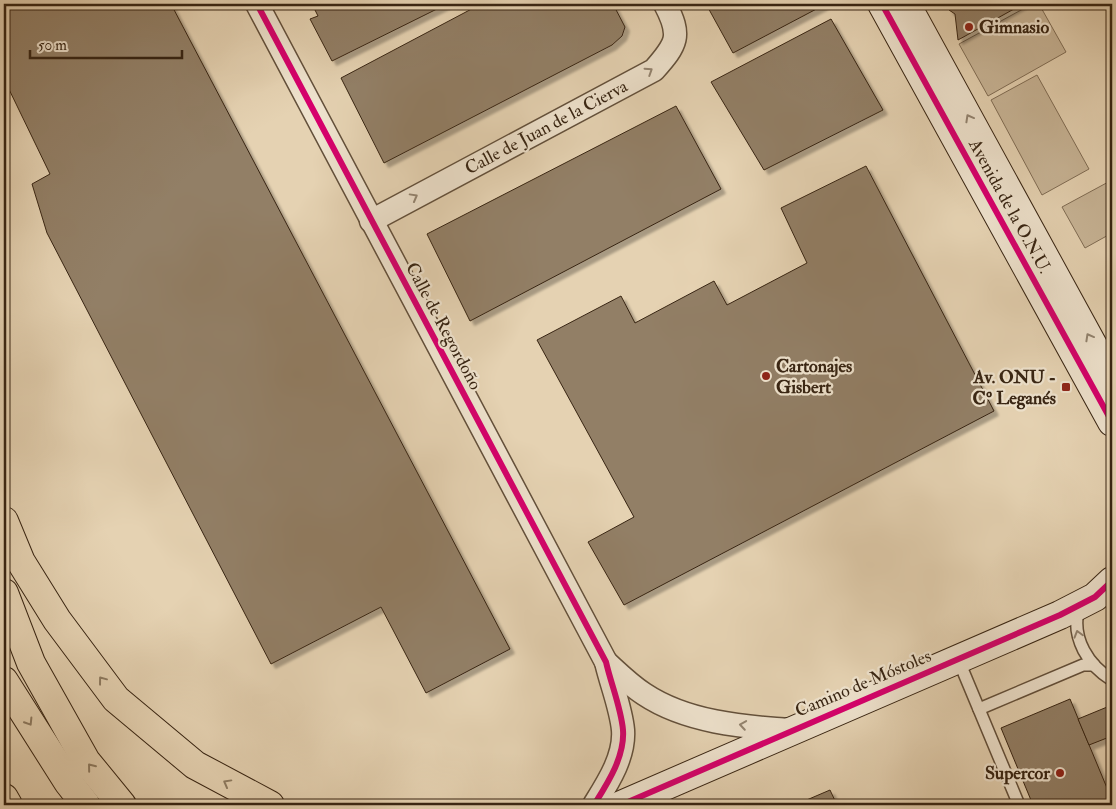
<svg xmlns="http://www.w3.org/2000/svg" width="1116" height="809" viewBox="0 0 1116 809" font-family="'IM FELL Double Pica',serif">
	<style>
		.green { fill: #c8b597; stroke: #806d55 }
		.building { fill: #927f66; stroke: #382513; filter: url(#shadow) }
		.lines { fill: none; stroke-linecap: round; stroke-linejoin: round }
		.lane-casing { stroke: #63503b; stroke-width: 14 }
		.street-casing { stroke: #63503b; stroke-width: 25 }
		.secondary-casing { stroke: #382513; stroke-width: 30 }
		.highway-casing { stroke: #382513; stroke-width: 30 }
		.lane { stroke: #eee2cd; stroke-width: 11 }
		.street { stroke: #eee2cd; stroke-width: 22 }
		.secondary { stroke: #eee2cd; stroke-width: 28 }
		.highway { stroke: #e5d2b2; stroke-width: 28 }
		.cycleway-casing { stroke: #eee2cd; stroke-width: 9 }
		.cycleway { stroke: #d6006c; stroke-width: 6 }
		.oneway { stroke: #938470 }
		.oneway2 { stroke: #8e7c62 }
		.poi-dot { fill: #8f2418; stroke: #eee2cd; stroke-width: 2 }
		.labels { text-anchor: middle; stroke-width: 4.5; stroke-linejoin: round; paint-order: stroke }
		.poi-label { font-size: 18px; font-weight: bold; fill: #382513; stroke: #eee2cd; text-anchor: start }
		.street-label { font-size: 18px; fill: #382513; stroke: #eee2cd }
	</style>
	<defs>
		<filter id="shadow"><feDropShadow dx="4.5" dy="4.5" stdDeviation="1" flood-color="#0004"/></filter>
	</defs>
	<rect width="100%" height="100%" fill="#e5d2b2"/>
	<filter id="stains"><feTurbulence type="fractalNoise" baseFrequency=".004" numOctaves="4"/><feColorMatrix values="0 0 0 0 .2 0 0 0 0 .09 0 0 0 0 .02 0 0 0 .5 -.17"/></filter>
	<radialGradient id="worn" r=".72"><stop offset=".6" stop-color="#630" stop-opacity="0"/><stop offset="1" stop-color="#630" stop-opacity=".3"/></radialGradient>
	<g class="green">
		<polygon points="1032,4 1039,4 1066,52 988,96 959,44"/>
		<polygon points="1037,75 1089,169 1042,195 991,100"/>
		<polygon points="1112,180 1112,233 1085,248 1062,207"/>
	</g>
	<g class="building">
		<polygon points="4,4 171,4 510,649 426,693 381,607 271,664 47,233 32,184 50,174 4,79 4,33 7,32 4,26"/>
		<polygon points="312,4 447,4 332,61 310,19 318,16"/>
		<polygon points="481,4 613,4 625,27 622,36 612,45 384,163 341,78"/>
		<polygon points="706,4 823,4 824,5 733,53"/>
		<polygon points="949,4 1023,4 958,40 955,14 949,10"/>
		<polygon points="831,19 883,110 764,170 711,82"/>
		<polygon points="676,106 721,189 470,321 427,234"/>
		<polygon points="866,166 994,411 624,605 588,542 634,517 537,340 621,296 635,323 714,281 727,305 807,263 781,208"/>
		<polygon points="1070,699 1112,800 1112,805 1033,805 1001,728"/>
		<polygon points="1112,705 1112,736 1089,745 1078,719"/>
		<polygon points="830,790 837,805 795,805"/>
	</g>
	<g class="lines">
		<g class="lane-casing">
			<g id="lane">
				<path d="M1078,611C1072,639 1088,665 1112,680"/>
				<polyline points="958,659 1019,805"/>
				<polyline points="979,709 1083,665 1094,665"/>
			</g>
		</g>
		<g class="street-casing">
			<g id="street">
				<path d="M257,4L606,662C611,684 621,708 623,730C625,757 607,784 594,805"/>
				<path d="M371,221L654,70C677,44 682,36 665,4"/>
				<path d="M606,662C618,673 630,685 644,694C686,722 742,727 792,730"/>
			</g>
		</g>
		<g class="secondary-casing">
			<g id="secondary">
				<polyline points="882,4 1112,422"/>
				<polyline points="906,4 1112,380"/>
				<polyline points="621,805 1060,615 1095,597 1112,581"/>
			</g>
		</g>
		<g class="highway-casing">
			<g id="highway">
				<polyline points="4,521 21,562 57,620 116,699 195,765 270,805"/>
				<polyline points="4,593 31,663 86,761 122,805"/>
				<polyline points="4,681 68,782 86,805"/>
				<polyline points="4,798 8,805"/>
			</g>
		</g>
		<use href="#lane" class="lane"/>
		<use href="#street" class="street"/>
		<use href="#secondary" class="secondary"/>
		<use href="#highway" class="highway"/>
		<g class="cycleway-casing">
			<g id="cycleway">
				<path d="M257,4L606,662C611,684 621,708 623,730C625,757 607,784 594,805"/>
				<polyline points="882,4 1112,422"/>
				<polyline points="621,805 1060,615 1095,597 1112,581"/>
			</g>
		</g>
		<use href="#cycleway" class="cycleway"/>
	</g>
	<defs><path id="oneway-chevron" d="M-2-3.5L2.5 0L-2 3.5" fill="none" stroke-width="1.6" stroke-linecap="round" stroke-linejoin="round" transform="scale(1.25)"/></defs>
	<g class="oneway">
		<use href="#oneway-chevron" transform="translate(649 71) rotate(-33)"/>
		<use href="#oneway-chevron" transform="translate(969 118) rotate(-119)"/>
		<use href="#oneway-chevron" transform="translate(414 197) rotate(-29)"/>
		<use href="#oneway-chevron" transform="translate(1089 337) rotate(-119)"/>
		<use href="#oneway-chevron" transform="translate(1078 634) rotate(-106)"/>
		<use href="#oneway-chevron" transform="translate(743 725) rotate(-171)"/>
	</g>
	<g class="oneway2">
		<use href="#oneway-chevron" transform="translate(102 680) rotate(-127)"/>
		<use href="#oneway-chevron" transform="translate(29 722) rotate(58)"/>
		<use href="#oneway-chevron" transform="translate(91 767) rotate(-129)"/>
		<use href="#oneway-chevron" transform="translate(227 783) rotate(-151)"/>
	</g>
	<g class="poi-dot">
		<circle cx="969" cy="27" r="5"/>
		<circle cx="766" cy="376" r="5"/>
		<rect x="1061" y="382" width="10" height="10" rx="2.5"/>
		<circle cx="1060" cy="773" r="5"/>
	</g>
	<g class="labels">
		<g class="poi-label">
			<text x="979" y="33">Gimnasio</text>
			<text x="776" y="372">Cartonajes<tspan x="776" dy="21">Gisbert</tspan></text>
			<text x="1056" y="383" text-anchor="end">Av. ONU -<tspan x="1056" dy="21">Cº Leganés</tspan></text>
			<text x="1050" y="779" text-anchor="end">Supercor</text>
		</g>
		<g class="street-label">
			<text transform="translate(546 127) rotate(-28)" y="6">Calle de Juan de la Cierva</text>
			<text transform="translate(1010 206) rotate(61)" y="6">Avenida de la O.N.U.</text>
			<text transform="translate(444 326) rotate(62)" y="6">Calle de Regordoño</text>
			<text transform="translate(863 683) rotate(-23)" y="6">Camino de Móstoles</text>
		</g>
	</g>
	<rect width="1116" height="809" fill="none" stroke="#e5d2b2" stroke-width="20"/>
	<rect x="5" y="5" width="1106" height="799" fill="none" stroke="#382513" stroke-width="2.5"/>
	<rect x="10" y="10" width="1096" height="789" fill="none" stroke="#382513"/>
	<path d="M30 50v8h152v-8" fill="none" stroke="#382513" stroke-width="2.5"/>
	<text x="38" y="50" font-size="15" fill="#382513" stroke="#eee2cd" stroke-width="4" paint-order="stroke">50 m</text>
	<rect width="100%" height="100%" filter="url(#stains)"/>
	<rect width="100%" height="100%" fill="url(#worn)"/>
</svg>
